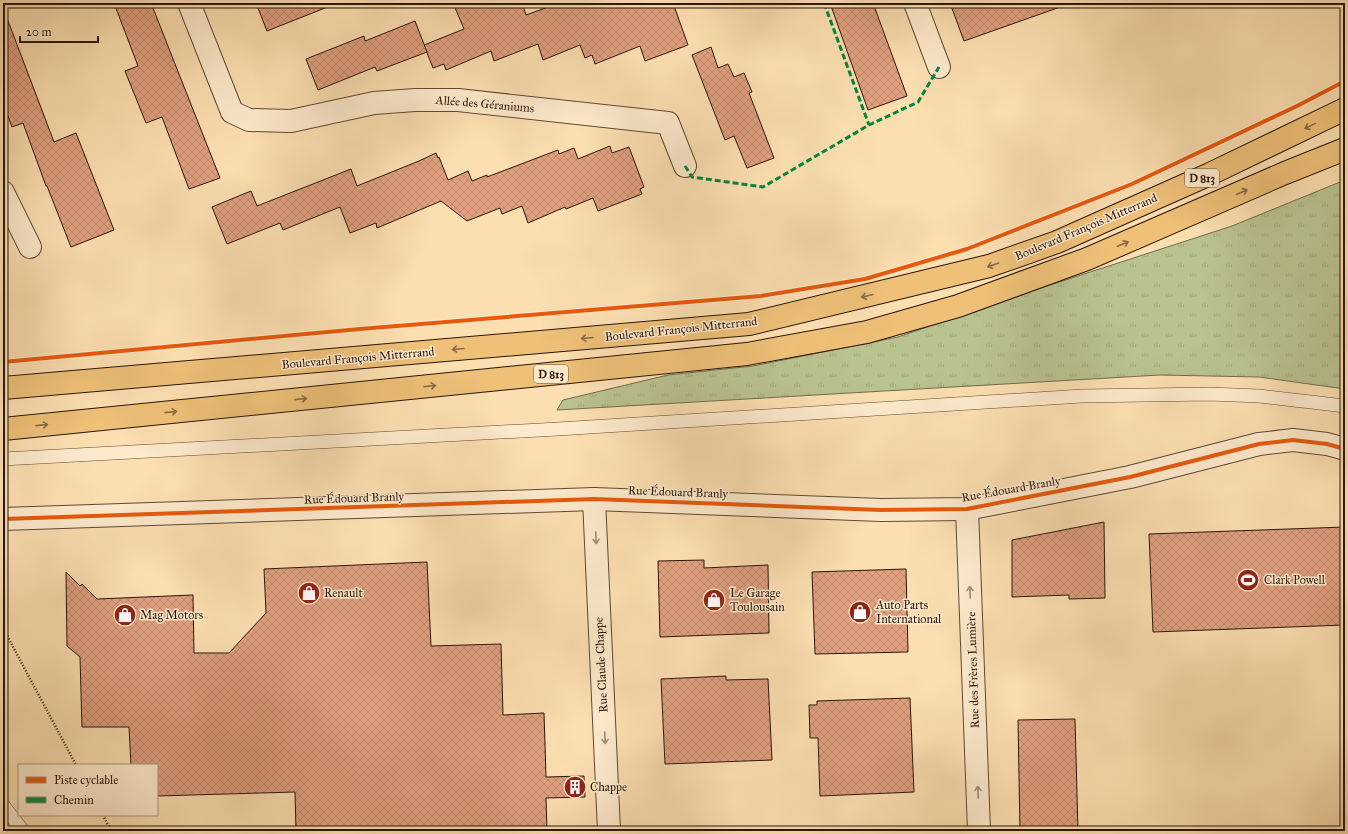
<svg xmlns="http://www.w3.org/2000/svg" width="1348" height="834" viewBox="0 0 1348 834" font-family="'IM FELL Great Primer',serif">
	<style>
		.grass { fill: url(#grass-tufts); stroke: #716c4d }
		.building { fill: url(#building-cross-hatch); stroke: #29150a }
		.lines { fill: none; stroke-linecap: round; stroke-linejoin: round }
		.service-casing { stroke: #5e4834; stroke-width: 14 }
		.minor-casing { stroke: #5e4834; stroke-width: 24 }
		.primary-casing { stroke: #29150a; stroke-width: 24 }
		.path { stroke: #29150a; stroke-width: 2.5; stroke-dasharray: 1 2; stroke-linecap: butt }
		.service { stroke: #fdeacc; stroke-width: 13 }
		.minor { stroke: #fdeacc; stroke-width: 22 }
		.primary { stroke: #eec078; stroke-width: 22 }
		.quiet { stroke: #00873e; stroke-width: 3; stroke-dasharray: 6 3; stroke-linecap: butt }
		.cycleway-casing { stroke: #fdeacc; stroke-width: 6 }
		.cycleway { stroke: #e8590c; stroke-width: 4 }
		.oneway { stroke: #8c6a41 }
		.oneway2 { stroke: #9e8a75 }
		.labels { text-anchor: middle; stroke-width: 3; stroke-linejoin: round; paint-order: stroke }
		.shield { fill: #fdeacc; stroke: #695544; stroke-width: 1 }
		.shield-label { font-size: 11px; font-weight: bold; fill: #29150a }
		.street-label { font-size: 12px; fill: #29150a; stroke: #fdeacc }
		.poi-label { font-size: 12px; fill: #29150a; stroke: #fdeacc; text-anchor: start }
	</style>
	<defs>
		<pattern id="grass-tufts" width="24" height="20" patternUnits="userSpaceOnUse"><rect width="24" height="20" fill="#b9c390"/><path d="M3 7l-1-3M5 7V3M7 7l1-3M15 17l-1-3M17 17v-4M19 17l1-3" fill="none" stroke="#9fa77b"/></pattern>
		<pattern id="building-cross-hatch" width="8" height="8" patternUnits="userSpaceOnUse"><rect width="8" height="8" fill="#e0a080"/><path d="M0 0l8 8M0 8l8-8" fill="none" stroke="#c0896d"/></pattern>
	</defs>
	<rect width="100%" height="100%" fill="#fcdfb1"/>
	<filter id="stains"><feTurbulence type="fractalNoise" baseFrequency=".005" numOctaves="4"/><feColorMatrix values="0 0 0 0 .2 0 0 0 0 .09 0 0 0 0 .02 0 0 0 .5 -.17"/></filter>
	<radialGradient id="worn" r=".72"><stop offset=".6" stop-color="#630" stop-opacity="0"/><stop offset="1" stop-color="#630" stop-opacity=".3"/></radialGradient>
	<polygon class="grass" points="1345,180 1345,389 1259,377 1160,375 557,410 563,400 668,375 753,366 898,337 1038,289 1232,226"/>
	<g class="building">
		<polygon points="114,3 151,3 220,178 189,189 162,117 146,123 125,71 138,66"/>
		<polygon points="256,3 334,3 335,4 267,31"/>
		<polygon points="453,3 522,3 526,15 559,3 673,3 688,45 645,61 640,46 595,64 592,55 585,58 580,45 543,60 538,44 494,61 491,51 446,70 444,64 433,68 424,45 464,29"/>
		<polygon points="830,3 873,3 907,96 868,110"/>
		<polygon points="950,3 1062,3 1063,6 964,41"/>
		<polygon points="5,13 54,142 76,133 114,230 71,247 47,186 46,186 23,123 12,127 3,103 3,14"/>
		<polygon points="415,21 427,52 377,71 375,67 318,90 306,59 364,36 365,41"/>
		<polygon points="711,47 718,68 728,64 734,77 744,73 752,92 749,93 774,158 747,168 734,136 725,140 692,55"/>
		<polygon points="610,146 612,153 629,147 644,187 640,189 642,194 598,211 593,198 566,209 565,207 528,223 522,206 502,214 500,208 467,221 441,201 377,228 376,223 350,233 340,207 283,230 280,223 227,244 212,207 251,191 257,206 351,169 357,186 419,161 436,153 438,158 439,157 448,180 468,171 472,181 487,175 487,177 558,150 559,154 574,148 578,159"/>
		<polygon points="1104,522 1105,598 1069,599 1069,595 1012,597 1012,540"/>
		<polygon points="1345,527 1345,625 1153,632 1149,534"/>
		<polygon points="704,560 704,568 768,565 769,633 660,637 658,561"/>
		<polygon points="427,562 431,646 501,644 503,715 544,713 546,777 584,776 585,797 546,798 547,831 296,831 295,792 157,796 157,765 131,765 129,727 82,727 80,657 67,646 66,572 80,586 82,584 97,599 193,595 194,653 229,653 266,613 264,569"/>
		<polygon points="906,569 908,652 815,654 812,572"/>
		<polygon points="726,676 726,680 768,679 772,760 665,764 661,679"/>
		<polygon points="910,698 914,792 820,796 818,738 810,738 809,705 817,705 817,701"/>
		<polygon points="1075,719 1078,831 1020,831 1018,720"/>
	</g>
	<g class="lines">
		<g class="service-casing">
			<g id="service">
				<polyline points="3,459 558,429 1082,396 1210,394 1259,396 1345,406"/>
				<polyline points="3,805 23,831"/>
			</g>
		</g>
		<g class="minor-casing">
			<g id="minor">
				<polyline points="189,3 232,112 249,120 291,121 374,103 415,100 458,100 668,123 685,166"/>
				<polyline points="915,3 939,67"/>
				<polyline points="3,192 30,247"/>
				<polyline points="594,499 609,831"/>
				<polyline points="967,509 979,831"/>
				<polyline points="3,519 594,499 881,510 967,509 1130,477 1259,444 1293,440 1327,444 1345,449"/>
			</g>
		</g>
		<g class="primary-casing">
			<g id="primary">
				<polyline points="3,388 749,324 989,266 1057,242 1210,174 1345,109"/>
				<polyline points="3,429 747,354 867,332 958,306 1087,259 1285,173 1345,149"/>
			</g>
		</g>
		<g class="path">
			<polyline points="3,628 76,765"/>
			<polyline points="103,815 111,831"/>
		</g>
		<use href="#service" class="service"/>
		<use href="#minor" class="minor"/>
		<use href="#primary" class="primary"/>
		<g class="quiet">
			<polyline points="824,3 869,125"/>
			<polyline points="685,166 692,177 763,187 869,125 918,102 939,67"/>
		</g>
		<g class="cycleway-casing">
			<g id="cycleway">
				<polyline points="3,362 360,329 761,296 865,279 967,249 1132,184 1297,106 1345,81"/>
				<polyline points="3,519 594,499 881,510 967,509 1130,477 1259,444 1293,440 1327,444 1345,449"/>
			</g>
		</g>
		<use href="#cycleway" class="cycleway"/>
	</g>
	<defs><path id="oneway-shaft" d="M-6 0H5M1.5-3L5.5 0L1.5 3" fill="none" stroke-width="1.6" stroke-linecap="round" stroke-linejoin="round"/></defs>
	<g class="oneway">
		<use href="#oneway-shaft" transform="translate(1310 126) rotate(154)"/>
		<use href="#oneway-shaft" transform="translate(1242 192) rotate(-24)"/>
		<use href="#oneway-shaft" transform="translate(1123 244) rotate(-23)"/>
		<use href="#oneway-shaft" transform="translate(993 265) rotate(161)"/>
		<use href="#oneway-shaft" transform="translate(867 296) rotate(166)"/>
		<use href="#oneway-shaft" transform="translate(587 338) rotate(175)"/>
		<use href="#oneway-shaft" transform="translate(458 349) rotate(175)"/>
		<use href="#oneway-shaft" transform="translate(430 386) rotate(-6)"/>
		<use href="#oneway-shaft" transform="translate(301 399) rotate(-6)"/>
		<use href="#oneway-shaft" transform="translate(171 412) rotate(-6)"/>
		<use href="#oneway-shaft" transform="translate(42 425) rotate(-6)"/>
	</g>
	<g class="oneway2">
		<use href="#oneway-shaft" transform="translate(596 538) rotate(88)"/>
		<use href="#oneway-shaft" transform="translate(970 592) rotate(-92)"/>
		<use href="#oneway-shaft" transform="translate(605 738) rotate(87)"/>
		<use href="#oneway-shaft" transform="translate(978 792) rotate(-92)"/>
	</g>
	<defs>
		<g id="stadium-disc" transform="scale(1.15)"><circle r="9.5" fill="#8f2418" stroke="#fdeacc"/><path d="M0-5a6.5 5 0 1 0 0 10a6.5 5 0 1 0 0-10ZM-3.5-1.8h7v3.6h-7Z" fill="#fff"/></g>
		<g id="shop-disc" transform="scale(1.15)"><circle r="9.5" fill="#8f2418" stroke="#fdeacc"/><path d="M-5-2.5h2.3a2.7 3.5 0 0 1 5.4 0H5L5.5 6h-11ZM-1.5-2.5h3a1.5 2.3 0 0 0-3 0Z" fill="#fff"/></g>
		<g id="building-disc" transform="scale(1.15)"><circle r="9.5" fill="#8f2418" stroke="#fdeacc"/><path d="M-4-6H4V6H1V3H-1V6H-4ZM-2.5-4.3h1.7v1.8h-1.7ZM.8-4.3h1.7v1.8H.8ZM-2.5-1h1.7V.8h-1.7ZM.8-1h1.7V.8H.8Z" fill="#fff"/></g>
	</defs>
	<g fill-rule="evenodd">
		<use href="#stadium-disc" x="1248" y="580"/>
		<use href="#shop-disc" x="309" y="593"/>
		<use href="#shop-disc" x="714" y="600"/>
		<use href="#shop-disc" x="860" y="612"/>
		<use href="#shop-disc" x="125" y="615"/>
		<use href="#building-disc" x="575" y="787"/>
	</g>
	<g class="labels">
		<g class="shield">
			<rect x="1185" y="169" width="34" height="18" rx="3"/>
			<rect x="534" y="365" width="34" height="18" rx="3"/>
		</g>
		<g class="shield-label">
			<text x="1202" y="182">D 813</text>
			<text x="551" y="378">D 813</text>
		</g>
		<g class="street-label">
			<text transform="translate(485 104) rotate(5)" y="4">Allée des Géraniums</text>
			<text transform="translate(1086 227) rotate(-23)" y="4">Boulevard François Mitterrand</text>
			<text transform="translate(681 329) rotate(-6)" y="4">Boulevard François Mitterrand</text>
			<text transform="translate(358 358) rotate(-5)" y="4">Boulevard François Mitterrand</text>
			<text transform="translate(1011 489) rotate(-10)" y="4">Rue Édouard Branly</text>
			<text transform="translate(678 492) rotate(2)" y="4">Rue Édouard Branly</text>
			<text transform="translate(354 498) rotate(-2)" y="4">Rue Édouard Branly</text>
			<text transform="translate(601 665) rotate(-93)" y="4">Rue Claude Chappe</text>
			<text transform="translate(973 670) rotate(-92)" y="4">Rue des Frères Lumière</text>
		</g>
		<g class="poi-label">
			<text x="1264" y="584">Clark Powell</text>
			<text x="324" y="597">Renault</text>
			<text x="730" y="597">Le Garage<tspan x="730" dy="14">Toulousain</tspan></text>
			<text x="876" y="609">Auto Parts<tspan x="876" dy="14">International</tspan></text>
			<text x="140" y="619">Mag Motors</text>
			<text x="590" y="791">Chappe</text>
		</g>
	</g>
	<rect width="1348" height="834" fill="none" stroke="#fcdfb1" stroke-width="16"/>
	<rect x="4" y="4" width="1340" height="826" fill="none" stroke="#29150a" stroke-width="2"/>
	<rect x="8" y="8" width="1332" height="818" fill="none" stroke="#29150a"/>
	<rect x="18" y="764" width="140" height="52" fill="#fdeacc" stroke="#a8957e"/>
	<rect x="26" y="777" width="20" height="6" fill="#e8590c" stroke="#a8957e"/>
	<text x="54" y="784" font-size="12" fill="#29150a">Piste cyclable</text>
	<rect x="26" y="797" width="20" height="6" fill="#00873e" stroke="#a8957e"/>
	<text x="54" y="804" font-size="12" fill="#29150a">Chemin</text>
	<path d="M20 36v6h78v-6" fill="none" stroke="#29150a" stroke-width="2"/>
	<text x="26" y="36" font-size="12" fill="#29150a" stroke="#fdeacc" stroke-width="3" paint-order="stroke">20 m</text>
	<rect width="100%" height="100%" filter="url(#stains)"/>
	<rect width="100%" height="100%" fill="url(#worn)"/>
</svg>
